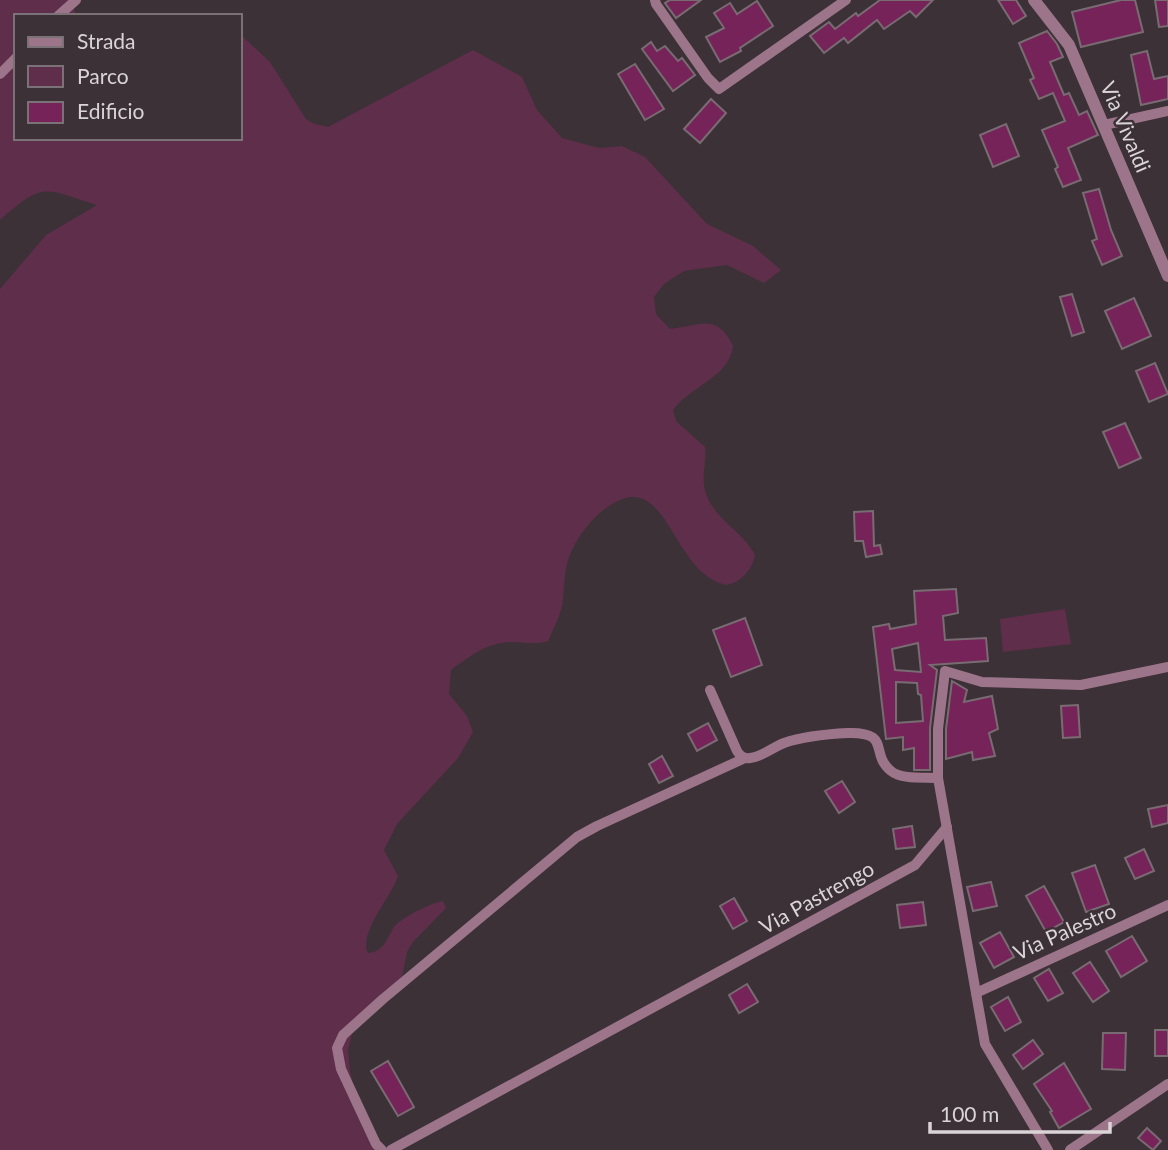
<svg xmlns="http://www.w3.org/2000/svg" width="1168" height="1150" viewBox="0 0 1168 1150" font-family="Lato,sans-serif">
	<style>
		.green { fill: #5f2e4b }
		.building { fill: #762359; stroke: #786c72; stroke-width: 2; fill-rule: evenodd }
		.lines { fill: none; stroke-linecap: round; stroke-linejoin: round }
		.minor { stroke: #9d758b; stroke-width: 10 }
		.tertiary { stroke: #9d758b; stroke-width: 12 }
		.labels { text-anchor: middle; stroke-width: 5; stroke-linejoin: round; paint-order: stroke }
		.street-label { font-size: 21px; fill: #dad4d7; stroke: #3c3137 }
	</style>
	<rect width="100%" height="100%" fill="#3c3137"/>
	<g class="green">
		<path d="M0,0H70L77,16H16V138H240V34L270,62L306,119L312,123L328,127L473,50L522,77L537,110L562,138L599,148L622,146L645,157L707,224L753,246L781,270L764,283L727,265L684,271L664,284L654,297L656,314L670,329C698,327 716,311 733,346C729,378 690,386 673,410L676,421L705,447C707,460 702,473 704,485C709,518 741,528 755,555C752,570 742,582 726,585C672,574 668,469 612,504C595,515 582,530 573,548C563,566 565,587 562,606C559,618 553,630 548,641C535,645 524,642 510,642C486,643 469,657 451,670L449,694L467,716L473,732L458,758L397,824L384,850L398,876C392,896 358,933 368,953C385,951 386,939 394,927C402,917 431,903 443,901L446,908L412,943L407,952L402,977L352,1033L348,1050L350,1072L357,1099L375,1150H0V289L46,235L97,205C43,188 44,181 0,220Z"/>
		<polygon points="1065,609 1071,644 1003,652 1000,619"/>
	</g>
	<g class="building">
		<polygon points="670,0 701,0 676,18 665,3"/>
		<polygon points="880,0 933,0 916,17 910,11 884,29 877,20 848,43 844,38 824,53 810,36 829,22 835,29 856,13 858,16"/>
		<polygon points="998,0 1016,0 1026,16 1013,24"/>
		<polygon points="1121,0 1135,0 1143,32 1081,47 1072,12"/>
		<polygon points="1155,0 1168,0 1168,26 1159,27"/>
		<polygon points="757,1 773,26 740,48 741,51 720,62 706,37 724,28 714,13 730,3 737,14"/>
		<polygon points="1047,31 1057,44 1063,57 1050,62 1064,95 1069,93 1079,115 1087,111 1098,135 1068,148 1081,180 1063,187 1055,169 1058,167 1042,130 1065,121 1053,93 1039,99 1030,80 1034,78 1019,43"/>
		<polygon points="651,42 657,51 665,46 678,61 682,58 695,75 673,91 642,49"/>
		<polygon points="1147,51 1154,79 1168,76 1168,99 1141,105 1131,55"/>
		<polygon points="635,64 664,109 645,120 618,74"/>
		<polygon points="711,99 726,113 700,143 684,129"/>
		<polygon points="1006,124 1019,156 993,167 980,135"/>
		<polygon points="1099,189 1111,230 1122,256 1102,265 1092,241 1097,239 1083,193"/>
		<polygon points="1072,294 1084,332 1072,336 1060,297"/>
		<polygon points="1134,298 1151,336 1122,349 1105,311"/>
		<polygon points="1155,363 1168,394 1149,402 1136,371"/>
		<polygon points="1125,423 1141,458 1119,468 1103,432"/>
		<polygon points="873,511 874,546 880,545 882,554 866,557 863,541 855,541 854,512"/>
		<path d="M956,589L958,613L943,616L945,640L986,638L988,661L930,665L937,670L930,728V770H914V748L903,750V737L886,739L873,627L889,624L890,629L916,624L914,591ZM918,643L921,672L895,670L892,649ZM896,682L917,683L918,694L921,695L923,721L896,723Z"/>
		<polygon points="745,618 762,665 731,677 713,630"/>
		<polygon points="952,681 967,690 964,702 992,696 998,729 989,733 995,756 973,760 972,752 946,759 946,729"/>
		<polygon points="1078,705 1080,737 1063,738 1061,706"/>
		<polygon points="708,723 717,740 697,751 688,734"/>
		<polygon points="662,756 673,776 659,783 649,764"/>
		<polygon points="842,781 855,802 839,813 825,791"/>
		<polygon points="1168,805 1168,823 1152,827 1148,809"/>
		<polygon points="912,826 915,847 896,849 893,829"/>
		<polygon points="1144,849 1154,871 1135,879 1125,858"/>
		<polygon points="1095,865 1109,904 1086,912 1072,873"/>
		<polygon points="991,882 997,906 973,911 967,887"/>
		<polygon points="1044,886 1064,922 1046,932 1026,896"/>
		<polygon points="734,898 747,921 733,929 720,906"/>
		<polygon points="923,902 926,925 900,928 897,905"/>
		<polygon points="1000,932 1014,957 994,968 980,943"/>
		<polygon points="1132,936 1147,961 1121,977 1106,951"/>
		<polygon points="1090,962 1109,991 1093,1002 1073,973"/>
		<polygon points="1049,969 1063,993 1048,1001 1034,978"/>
		<polygon points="747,984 758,1002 739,1013 729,995"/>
		<polygon points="1008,997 1021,1022 1005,1031 991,1007"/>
		<rect x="1155" y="1030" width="13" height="26"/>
		<polygon points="1103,1033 1126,1033 1125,1070 1102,1069"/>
		<polygon points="1033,1040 1043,1054 1023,1069 1013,1055"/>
		<polygon points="388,1061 414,1107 398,1116 371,1071"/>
		<polygon points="1064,1063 1091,1109 1059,1128 1050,1112 1052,1111 1034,1084"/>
		<polygon points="1147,1128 1161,1141 1153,1150 1138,1138"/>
	</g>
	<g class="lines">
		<g class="minor">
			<polyline points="655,0 656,4 708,78 719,89 846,0"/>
			<polyline points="58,16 76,0"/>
			<polyline points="0,74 16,58"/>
			<polyline points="1104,125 1168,111"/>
			<path d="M710,690L737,751C740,756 744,759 750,758C762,757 773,747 784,743C804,736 827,734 848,733C892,732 869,753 891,771C902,780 925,777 938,778"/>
			<polyline points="976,993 1168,905"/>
			<polyline points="382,1150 376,1144 341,1069 337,1048 343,1035 383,999 577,837 597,826 745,758"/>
			<polyline points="391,1150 915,865 947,827"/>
			<polyline points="1048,1150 985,1044 938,778 938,729 945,671 982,682 1081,685 1168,667"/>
			<polyline points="1070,1150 1168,1084"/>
		</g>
		<polyline class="tertiary" points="1034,0 1069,45 1168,276"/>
	</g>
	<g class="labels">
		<g class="street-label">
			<text transform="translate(1125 127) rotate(67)" y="7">Via Vivaldi</text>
			<text transform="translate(817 898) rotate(-29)" y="7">Via Pastrengo</text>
			<text transform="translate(1065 932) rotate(-24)" y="7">Via Palestro</text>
		</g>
	</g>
	<rect x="14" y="14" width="228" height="126" fill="#3c3137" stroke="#7b7277" stroke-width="2"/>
	<rect x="28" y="37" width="35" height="10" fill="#9d758b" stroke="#7b7277" stroke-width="2"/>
	<text x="77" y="49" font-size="21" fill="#dad4d7">Strada</text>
	<rect x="28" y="66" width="35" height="21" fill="#5f2e4b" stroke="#7b7277" stroke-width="2"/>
	<text x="77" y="84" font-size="21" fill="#dad4d7">Parco</text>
	<rect x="28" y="102" width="35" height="21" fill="#762359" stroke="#7b7277" stroke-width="2"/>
	<text x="77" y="119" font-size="21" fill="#dad4d7">Edificio</text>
	<path d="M930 1122v10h180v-10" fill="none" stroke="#dad4d7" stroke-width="3.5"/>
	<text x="940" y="1122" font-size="21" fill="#dad4d7" stroke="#3c3137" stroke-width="5" paint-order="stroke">100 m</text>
</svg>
